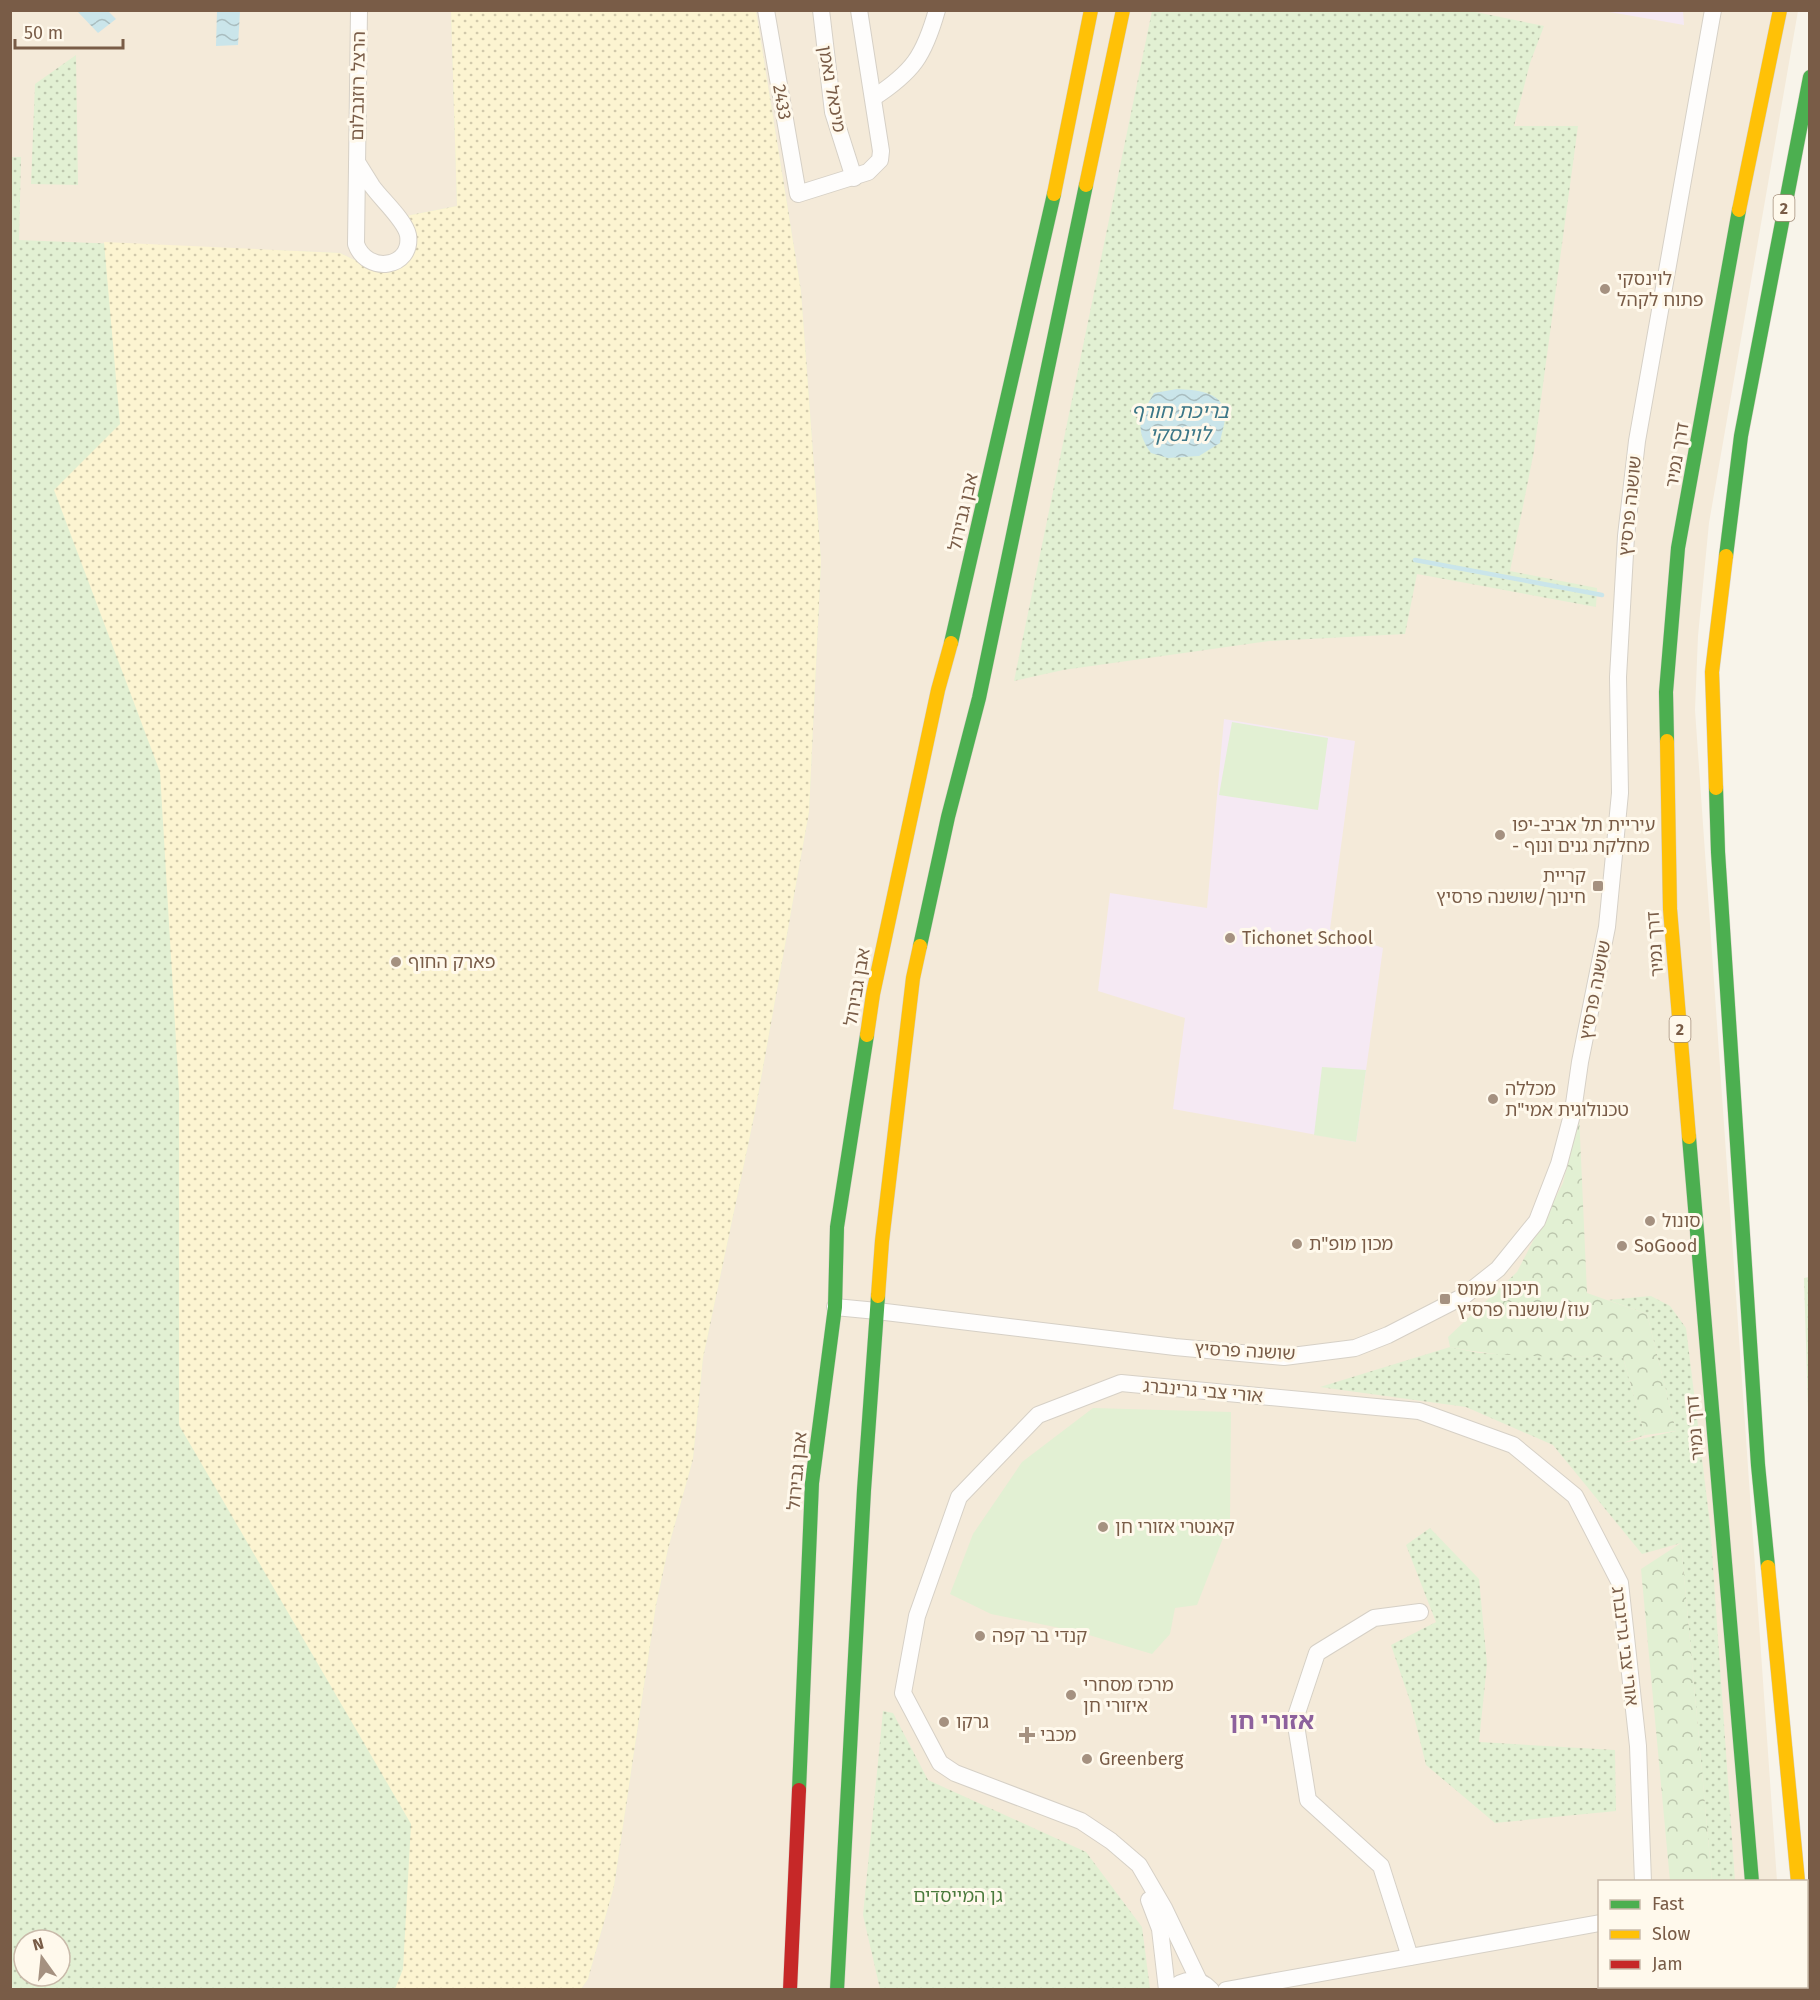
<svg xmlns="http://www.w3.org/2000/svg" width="1820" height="2000" viewBox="0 0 1820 2000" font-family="'Fira Sans','Noto Sans Hebrew',sans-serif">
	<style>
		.residential { fill: #f4ead9; fill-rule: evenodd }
		.education { fill: #f5e9f3 }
		.grass { fill: url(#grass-dots); fill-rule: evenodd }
		.forest { fill: url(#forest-crowns) }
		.sand { fill: url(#sand-dots) }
		.pitch { fill: #e2f0d3 }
		.water { fill: url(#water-waves) }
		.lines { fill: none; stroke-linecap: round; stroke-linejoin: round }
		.stream { stroke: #cae5ea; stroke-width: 4.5 }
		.street-casing { stroke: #d6d0c6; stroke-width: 18 }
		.fast-casing { stroke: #d7d0c6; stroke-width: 15 }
		.slow-casing { stroke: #d7d0c6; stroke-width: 15 }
		.jam-casing { stroke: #d7d0c6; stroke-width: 15 }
		.street { stroke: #fefdfc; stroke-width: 16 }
		.fast { stroke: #4caf50; stroke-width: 14 }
		.slow { stroke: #ffc107; stroke-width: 14 }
		.jam { stroke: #c62828; stroke-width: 14 }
		.poi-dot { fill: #a59180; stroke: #fff9ec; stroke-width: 2 }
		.labels { text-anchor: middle; stroke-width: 6; stroke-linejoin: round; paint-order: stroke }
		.shield { fill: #fff9ec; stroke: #a18b78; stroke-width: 1.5 }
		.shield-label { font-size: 16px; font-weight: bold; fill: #795c47 }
		.street-label { font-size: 18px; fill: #795c47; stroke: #fff9ec }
		.poi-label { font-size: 18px; fill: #795c47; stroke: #fff9ec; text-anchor: start }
		.park-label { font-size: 18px; fill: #4a7a3b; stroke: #fff9ec }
		.water-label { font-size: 20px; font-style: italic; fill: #3b7687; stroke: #fff9ec }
		.district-label { font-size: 24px; font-weight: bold; fill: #8d619d; stroke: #fff9ec }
	</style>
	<defs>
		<pattern id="grass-dots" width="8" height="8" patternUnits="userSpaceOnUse" patternTransform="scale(1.5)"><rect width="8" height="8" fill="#e2f0d3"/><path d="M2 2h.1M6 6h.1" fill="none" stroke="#bcc6ad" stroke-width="1.8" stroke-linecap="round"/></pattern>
		<pattern id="forest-crowns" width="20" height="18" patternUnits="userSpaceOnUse" patternTransform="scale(1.5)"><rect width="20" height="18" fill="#e2f0d3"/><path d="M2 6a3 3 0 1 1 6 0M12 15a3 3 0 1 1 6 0" fill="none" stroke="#bcc6ad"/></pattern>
		<pattern id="sand-dots" width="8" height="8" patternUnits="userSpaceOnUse" patternTransform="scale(1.5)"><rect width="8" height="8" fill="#fcf4d1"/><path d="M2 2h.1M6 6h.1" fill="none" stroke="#d1c9ab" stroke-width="1.8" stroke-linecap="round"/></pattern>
		<pattern id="water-waves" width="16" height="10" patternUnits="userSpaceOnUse" patternTransform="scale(1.5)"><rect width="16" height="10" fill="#cae5ea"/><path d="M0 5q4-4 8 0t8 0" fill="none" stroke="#a9bdbf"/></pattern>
	</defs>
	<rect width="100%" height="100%" fill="#f8f4ea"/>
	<path class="residential" d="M11,11H1798L1709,523L1698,636L1695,710L1777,1881L1600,1882V1986H1806V1897L1809,1896V1989L11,1990ZM24,1940H60V1976H24Z"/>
	<g class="education">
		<polygon points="1604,11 1683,11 1684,25"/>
		<polygon points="1224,719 1355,741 1330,929 1383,948 1356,1142 1173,1109 1185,1018 1098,991 1110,893 1207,908"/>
	</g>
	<g class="grass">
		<polygon points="1466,10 1544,26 1530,63 1514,126 1578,126 1534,451 1510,571 1597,588 1596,607 1417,574 1405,634 1269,641 1063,670 1014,681 1152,11"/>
		<path d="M451,11H756L801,291L821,561L809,812L755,1112L703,1358L693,1459L668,1549L656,1605L614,1886L588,1979L581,1989H11L10,157H21L19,240L340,253L369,267L386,271L404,265L413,248L406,216L457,206ZM24,1940H60V1976H24Z"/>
		<polygon points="76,55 78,185 31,184 35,84"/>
		<polygon points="1809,1277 1810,1277 1809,1442 1804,1278"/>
		<polygon points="1651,1296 1670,1306 1686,1328 1710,1524 1735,1881 1712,1881 1681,1543 1642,1554 1553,1445 1466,1407 1320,1387 1450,1347 1479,1353 1550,1356 1623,1357 1645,1435 1623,1443 1676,1431 1647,1314 1608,1300"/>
		<polygon points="1430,1528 1479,1579 1487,1664 1479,1742 1615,1750 1616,1811 1495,1823 1426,1765 1411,1704 1391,1645 1436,1622 1406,1545"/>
		<polygon points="883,1711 893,1713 928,1780 1086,1852 1142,1927 1150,1989 880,1989 863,1915"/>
	</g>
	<g class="forest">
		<path d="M1579,1114L1587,1293L1647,1314L1676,1431L1645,1435L1623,1357C1565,1356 1506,1359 1450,1347L1448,1337L1517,1272L1563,1183Z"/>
		<polygon points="1681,1543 1712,1881 1670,1881 1641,1569"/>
	</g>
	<polygon class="sand" points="451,11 756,11 801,291 821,561 809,812 755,1112 703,1358 693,1459 668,1549 656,1605 614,1886 588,1979 581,1989 395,1989 403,1969 411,1824 179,1425 179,1091 160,772 54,490 120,424 104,242 340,253 369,267 404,265 406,216 457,206"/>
	<g class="pitch">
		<polygon points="1232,722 1328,738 1318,810 1219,795"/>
		<polygon points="1322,1067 1366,1070 1356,1142 1314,1135"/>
		<polygon points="1093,1408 1231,1412 1230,1520 1197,1605 1175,1608 1170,1634 1152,1654 1079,1632 991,1614 950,1594 973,1534 1022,1462"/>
	</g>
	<g class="water">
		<polygon points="77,11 108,11 116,19 98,33"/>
		<polygon points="217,11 240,11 238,45 216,46"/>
		<path d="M1177,389C1195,390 1222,391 1225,413C1226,422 1221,434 1220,443L1199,456L1168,458L1151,453C1134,429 1140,417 1154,393Z"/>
	</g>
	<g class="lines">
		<polyline class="stream" points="1415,560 1602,595"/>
		<g class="street-casing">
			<g id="street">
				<polyline points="766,10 798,194 868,172 880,160 881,151 859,10"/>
				<polyline points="821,10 833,112 854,178"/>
				<path d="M873,98C913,72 924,56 937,10"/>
				<path d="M357,162C362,170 367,178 372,186C381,199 405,220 408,235C413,268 367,275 356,244L359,10"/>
				<polyline points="835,1307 877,1311 1175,1347 1284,1357 1355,1348 1388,1335 1464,1296 1498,1269 1537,1221 1559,1164 1573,1111 1580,1062 1607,927 1620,793 1618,677 1626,536 1637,441 1713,10"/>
				<polyline points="1149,1900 1160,1929 1167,1990"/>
				<polyline points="1410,1957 1381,1866 1308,1800 1295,1719 1317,1653 1374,1618 1420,1612"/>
				<polyline points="1199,1981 1164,1908 1139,1865 1111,1841 1081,1821 955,1773 940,1763 903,1693 917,1616 959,1497 1038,1415 1121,1383 1419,1411 1513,1445 1575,1496 1620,1583 1638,1746 1643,1882"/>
				<path d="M1171,1990C1183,1978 1199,1977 1211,1990"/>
				<polyline points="1226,1990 1600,1923"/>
			</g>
		</g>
		<g class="fast-casing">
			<g id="fast">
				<polyline points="1726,556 1741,436 1810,77"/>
				<polyline points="951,643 1054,194"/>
				<polyline points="1667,741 1666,692 1678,548 1739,210"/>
				<polyline points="1716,788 1718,852 1758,1465 1768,1567"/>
				<polyline points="920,946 948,817 979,698 1086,185"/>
				<polyline points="1689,1137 1752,1882"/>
				<polyline points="799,1790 812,1483 835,1307 837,1227 867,1035"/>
				<polyline points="1806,1970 1808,1990"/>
				<polyline points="1762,1986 1762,1990"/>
				<polyline points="837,1990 864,1490 878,1296"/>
			</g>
		</g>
		<g class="slow-casing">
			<g id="slow">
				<polyline points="1086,185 1123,10"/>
				<polyline points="1054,194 1091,10"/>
				<polyline points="1739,210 1780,10"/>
				<polyline points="1667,741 1670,909 1689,1137"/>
				<polyline points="1716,788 1712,672 1726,556"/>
				<polyline points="867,1035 873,994 938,690 951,643"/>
				<polyline points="878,1296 882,1241 913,978 920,946"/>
				<polyline points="1768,1567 1798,1882"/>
			</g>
		</g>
		<g class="jam-casing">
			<polyline id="jam" points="790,1990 799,1790"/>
		</g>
		<use href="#street" class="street"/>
		<use href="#fast" class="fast"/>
		<use href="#slow" class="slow"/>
		<use href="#jam" class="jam"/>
	</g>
	<g class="poi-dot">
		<circle cx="1605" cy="289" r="6"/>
		<circle cx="1500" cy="835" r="6"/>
		<rect x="1592" y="880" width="12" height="12" rx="3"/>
		<circle cx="1230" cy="938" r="6"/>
		<circle cx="396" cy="962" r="6"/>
		<circle cx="1493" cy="1099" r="6"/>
		<circle cx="1650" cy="1221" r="6"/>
		<circle cx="1297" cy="1244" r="6"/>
		<circle cx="1622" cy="1246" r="6"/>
		<rect x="1439" y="1293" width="12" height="12" rx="3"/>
		<circle cx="1103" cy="1527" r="6"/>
		<circle cx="980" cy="1636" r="6"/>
		<circle cx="1071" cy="1695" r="6"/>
		<circle cx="944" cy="1722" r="6"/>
		<path d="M1024 1726h6v6h6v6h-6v6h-6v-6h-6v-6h6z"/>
		<circle cx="1087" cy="1759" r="6"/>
	</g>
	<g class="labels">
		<g class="shield">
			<rect x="1773.5" y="195" width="21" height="26" rx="4.5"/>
			<rect x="1669.5" y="1016" width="21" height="26" rx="4.5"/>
		</g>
		<g class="shield-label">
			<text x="1784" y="214">2</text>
			<text x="1680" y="1035">2</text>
		</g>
		<g class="street-label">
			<text transform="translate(358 86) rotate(-89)" y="6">הרצל רוזנבלום</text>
			<text transform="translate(832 89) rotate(80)" y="6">מיכאל נאמן</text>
			<text transform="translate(782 102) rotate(80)" y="6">2433</text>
			<text transform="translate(1677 455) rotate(-80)" y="6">דרך נמיר</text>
			<text transform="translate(1630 506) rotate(-84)" y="6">שושנה פרסיץ</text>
			<text transform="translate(963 512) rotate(-77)" y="6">אבן גבירול</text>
			<text transform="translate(1655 944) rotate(-94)" y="6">דרך נמיר</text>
			<text transform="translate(857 987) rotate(-80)" y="6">אבן גבירול</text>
			<text transform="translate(1595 990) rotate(-79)" y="6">שושנה פרסיץ</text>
			<text transform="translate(1245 1351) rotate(3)" y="6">שושנה פרסיץ</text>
			<text transform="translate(1203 1391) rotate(5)" y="6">אורי צבי גרינברג</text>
			<text transform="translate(1695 1428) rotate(-95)" y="6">דרך נמיר</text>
			<text transform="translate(797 1471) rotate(-85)" y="6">אבן גבירול</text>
			<text transform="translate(1625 1646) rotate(83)" y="6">אורי צבי גרינברג</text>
		</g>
		<g class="poi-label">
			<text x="1617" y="285">לוינסקי<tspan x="1617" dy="21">פתוח לקהל</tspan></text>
			<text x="1512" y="831">עיריית תל אביב-יפו<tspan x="1512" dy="21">- מחלקת גנים ונוף</tspan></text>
			<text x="1586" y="882" text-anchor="end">קריית<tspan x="1586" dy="21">חינוך/שושנה פרסיץ</tspan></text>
			<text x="1242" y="944">Tichonet School</text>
			<text x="408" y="968">פארק החוף</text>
			<text x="1505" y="1095">מכללה<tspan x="1505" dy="21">טכנולוגית אמי"ת</tspan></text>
			<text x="1662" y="1227">סונול</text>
			<text x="1309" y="1250">מכון מופ"ת</text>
			<text x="1634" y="1252">SoGood</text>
			<text x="1457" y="1295">תיכון עמוס<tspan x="1457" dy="21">עוז/שושנה פרסיץ</tspan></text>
			<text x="1115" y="1533">קאנטרי אזורי חן</text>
			<text x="992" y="1642">קנדי בר קפה</text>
			<text x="1083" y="1691">מרכז מסחרי<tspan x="1083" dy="21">איזורי חן</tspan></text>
			<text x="956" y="1728">גרקו</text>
			<text x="1040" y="1741">מכבי</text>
			<text x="1099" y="1765">Greenberg</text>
		</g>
		<g class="park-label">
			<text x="958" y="1902">גן המייסדים</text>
		</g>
		<g class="water-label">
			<text x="1180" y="418">בריכת חורף<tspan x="1180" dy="23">לוינסקי</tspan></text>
		</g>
		<g class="district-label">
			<text x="1272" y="1729">אזורי חן</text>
		</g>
	</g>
	<rect width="1820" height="2000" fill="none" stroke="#795c47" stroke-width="24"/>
	<rect x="1598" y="1880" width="210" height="108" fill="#fff9ec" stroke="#c9baaa" stroke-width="1.5"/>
	<rect x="1610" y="1900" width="30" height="9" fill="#4caf50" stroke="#c9baaa" stroke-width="1.5"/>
	<text x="1652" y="1910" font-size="18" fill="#795c47">Fast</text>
	<rect x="1610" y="1930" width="30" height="9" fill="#ffc107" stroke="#c9baaa" stroke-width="1.5"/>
	<text x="1652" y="1940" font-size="18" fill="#795c47">Slow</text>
	<rect x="1610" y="1960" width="30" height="9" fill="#c62828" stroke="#c9baaa" stroke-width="1.5"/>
	<text x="1652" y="1970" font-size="18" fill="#795c47">Jam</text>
	<g transform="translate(42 1958) rotate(345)"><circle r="28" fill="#fff9ec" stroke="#c9baaa" stroke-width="1.5"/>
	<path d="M0-4.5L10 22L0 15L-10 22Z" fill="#a59180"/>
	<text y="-9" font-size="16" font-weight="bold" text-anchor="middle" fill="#795c47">N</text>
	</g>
	<path d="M15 39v9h108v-9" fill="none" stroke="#795c47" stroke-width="3"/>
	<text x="24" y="39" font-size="18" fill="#795c47" stroke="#fff9ec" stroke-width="4.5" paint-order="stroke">50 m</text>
</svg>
